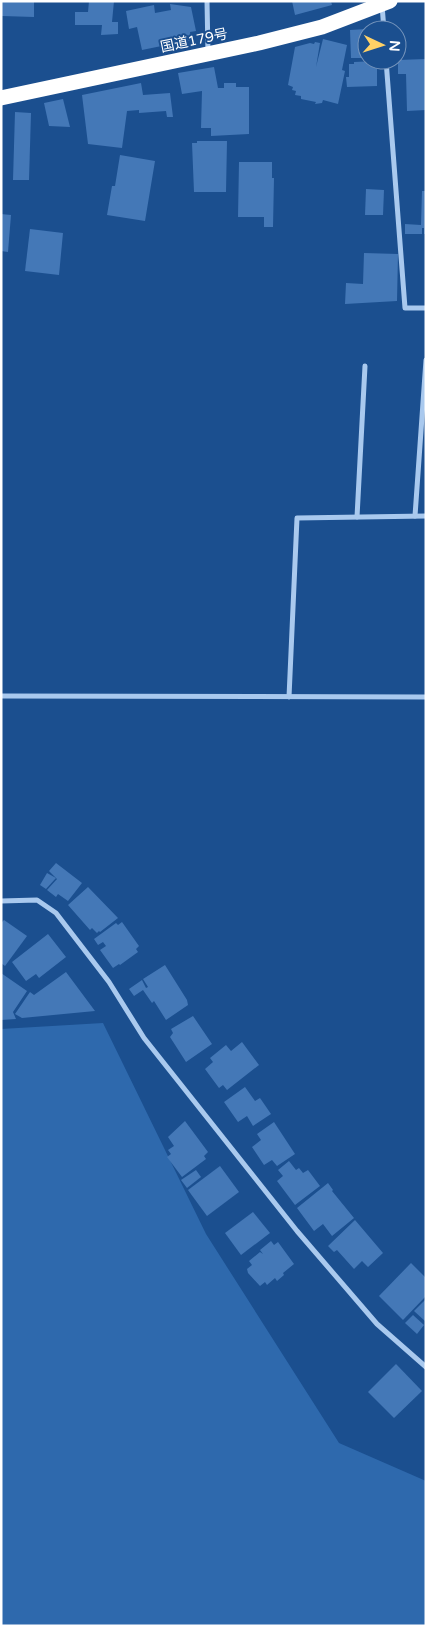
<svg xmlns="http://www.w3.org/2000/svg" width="427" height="1627" viewBox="0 0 427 1627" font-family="'Varela Round','Noto Sans JP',sans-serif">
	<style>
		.green { fill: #2e69ad }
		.building { fill: #4478b7 }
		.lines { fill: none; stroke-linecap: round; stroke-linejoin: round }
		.street { stroke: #a9c9ee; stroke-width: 5 }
		.highway { stroke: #fff; stroke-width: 15 }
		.labels { text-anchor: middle; stroke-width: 4; stroke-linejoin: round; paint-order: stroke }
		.street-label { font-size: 14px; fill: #fff; stroke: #1b4f8f }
	</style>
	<rect width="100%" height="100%" fill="#1b4f8f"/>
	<polygon class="green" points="103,1023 206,1234 339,1443 426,1481 426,1626 1,1626 1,1029"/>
	<g class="building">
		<polygon points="2,1 34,1 34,17 2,16"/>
		<polygon points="89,1 114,1 112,22 118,22 118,34 101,35 102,25 75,25 75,12 88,12"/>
		<polygon points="292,1 331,1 332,5 295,15"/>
		<polygon points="170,4 191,7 196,31 190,32 191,40 142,50 137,27 129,29 126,11 154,5 155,13 171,10"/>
		<polygon points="367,29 367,58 351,58 350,30"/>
		<polygon points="323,39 347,45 342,70 345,71 338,104 323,100 322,103 315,104 316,102 301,99 301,96 295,95 296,91 292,90 293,87 288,85 295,47 310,43 314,44 315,42 320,43 316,67"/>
		<polygon points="426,59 426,110 407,111 406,74 398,74 398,60"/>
		<polygon points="377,61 377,86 347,87 346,77 349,77 349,64 354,64 354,62"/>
		<polygon points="214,67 218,88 224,88 224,83 236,83 236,87 249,87 249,134 211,136 211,128 201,128 202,91 182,94 178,73"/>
		<polygon points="141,83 143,95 170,93 173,117 167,117 166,111 139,113 139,110 127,111 122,148 88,144 82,95"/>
		<polygon points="63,99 70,127 49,126 44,103"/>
		<polygon points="15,112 31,113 29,180 13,180"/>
		<polygon points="197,141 227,141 226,192 194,192 192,143 197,143"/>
		<polygon points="120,155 155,161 145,221 107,215 112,186 115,186"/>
		<polygon points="239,162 272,162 272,178 274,178 273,227 264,227 264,217 238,217"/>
		<polygon points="366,189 384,190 383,215 365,215"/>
		<polygon points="422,191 426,191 426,234 424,234 424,228 422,228 422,234 405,234 405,224 421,225"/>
		<polygon points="1,214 11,215 8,252 1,251"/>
		<polygon points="30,229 63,233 59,275 25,271"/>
		<polygon points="364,253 398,254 397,301 345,304 346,283 363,284"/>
		<polygon points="56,863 82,883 68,901 58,894 56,897 47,890 57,879 58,880 49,871"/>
		<polygon points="47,873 56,878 46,889 40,885"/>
		<polygon points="88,887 118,918 100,932 99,931 97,933 92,928 90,930 68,905"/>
		<polygon points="4,920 27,936 5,966 1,963 1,923"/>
		<polygon points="122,922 139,946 136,949 138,952 120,965 119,964 113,968 100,950 106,946 103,942 98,945 94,939 116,923 118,925"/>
		<polygon points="48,934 66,957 39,978 36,974 26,981 12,962"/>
		<polygon points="165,965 187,1000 188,1005 166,1020 154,1001 152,1003 143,990 134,996 129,989 142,980 146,988 148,987 143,979"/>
		<polygon points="66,972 95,1011 22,1018 15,1014 30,992 34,995"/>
		<polygon points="1,973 27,991 13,1012 16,1019 1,1020"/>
		<polygon points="193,1016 212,1044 186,1062 170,1037 173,1033 171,1029"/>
		<polygon points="242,1042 259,1065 227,1090 223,1085 219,1088 205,1069 213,1062 210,1058 226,1045 231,1051"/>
		<polygon points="245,1087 255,1101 260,1098 271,1114 253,1126 247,1116 238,1122 224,1102"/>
		<polygon points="185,1121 208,1152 204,1156 206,1159 182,1177 167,1157 171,1154 168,1150 174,1146 168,1137"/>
		<polygon points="274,1122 295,1154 277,1166 272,1160 264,1165 252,1147 261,1140 257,1134"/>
		<polygon points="289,1161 296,1170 299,1168 303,1173 308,1170 320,1186 295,1205 277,1181 283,1176 278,1170"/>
		<polygon points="220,1166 239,1192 207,1216 188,1190"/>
		<polygon points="196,1170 201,1177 187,1188 181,1180"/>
		<polygon points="328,1183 333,1190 332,1191 354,1218 332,1236 323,1224 314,1231 297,1208"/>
		<polygon points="253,1212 270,1233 241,1255 225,1233"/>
		<polygon points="355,1220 383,1253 368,1267 362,1261 354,1269 337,1250 334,1252 328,1246"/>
		<polygon points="271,1241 274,1245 278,1242 294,1264 283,1273 284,1275 277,1281 275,1278 267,1285 265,1282 260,1286 248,1273 247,1269 252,1265 249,1261 260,1252 263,1254 260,1250"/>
		<polygon points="411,1263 426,1278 426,1296 403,1320 379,1296"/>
		<polygon points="426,1299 426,1322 414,1311"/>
		<polygon points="413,1315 424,1325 417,1334 405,1323"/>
		<polygon points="396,1364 422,1391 394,1418 368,1392"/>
	</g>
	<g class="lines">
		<g class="street">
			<polyline points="207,1 208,53"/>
			<polyline points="382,5 384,30"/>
			<polyline points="386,60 405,308 426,308"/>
			<polyline points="415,516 426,360"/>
			<polyline points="357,517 365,366"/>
			<polyline points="1,696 426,697"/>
			<polyline points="289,697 297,518 426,516"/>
			<polyline points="1,901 37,900 56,913 109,982 144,1038 297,1231 377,1324 426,1367"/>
		</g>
		<polyline class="highway" points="1,98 259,43 322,27 390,1"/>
	</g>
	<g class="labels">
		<g class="street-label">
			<text transform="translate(194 40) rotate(-12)" y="5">国道179号</text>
		</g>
	</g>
	<rect width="427" height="1627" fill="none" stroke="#ffffff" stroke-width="5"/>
	<g transform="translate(382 45) rotate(94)"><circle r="24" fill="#1b4f8f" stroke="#7695bc"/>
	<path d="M0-4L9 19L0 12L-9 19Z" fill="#ffd166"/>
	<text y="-8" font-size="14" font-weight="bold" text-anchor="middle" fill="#ffffff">N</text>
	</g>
</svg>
